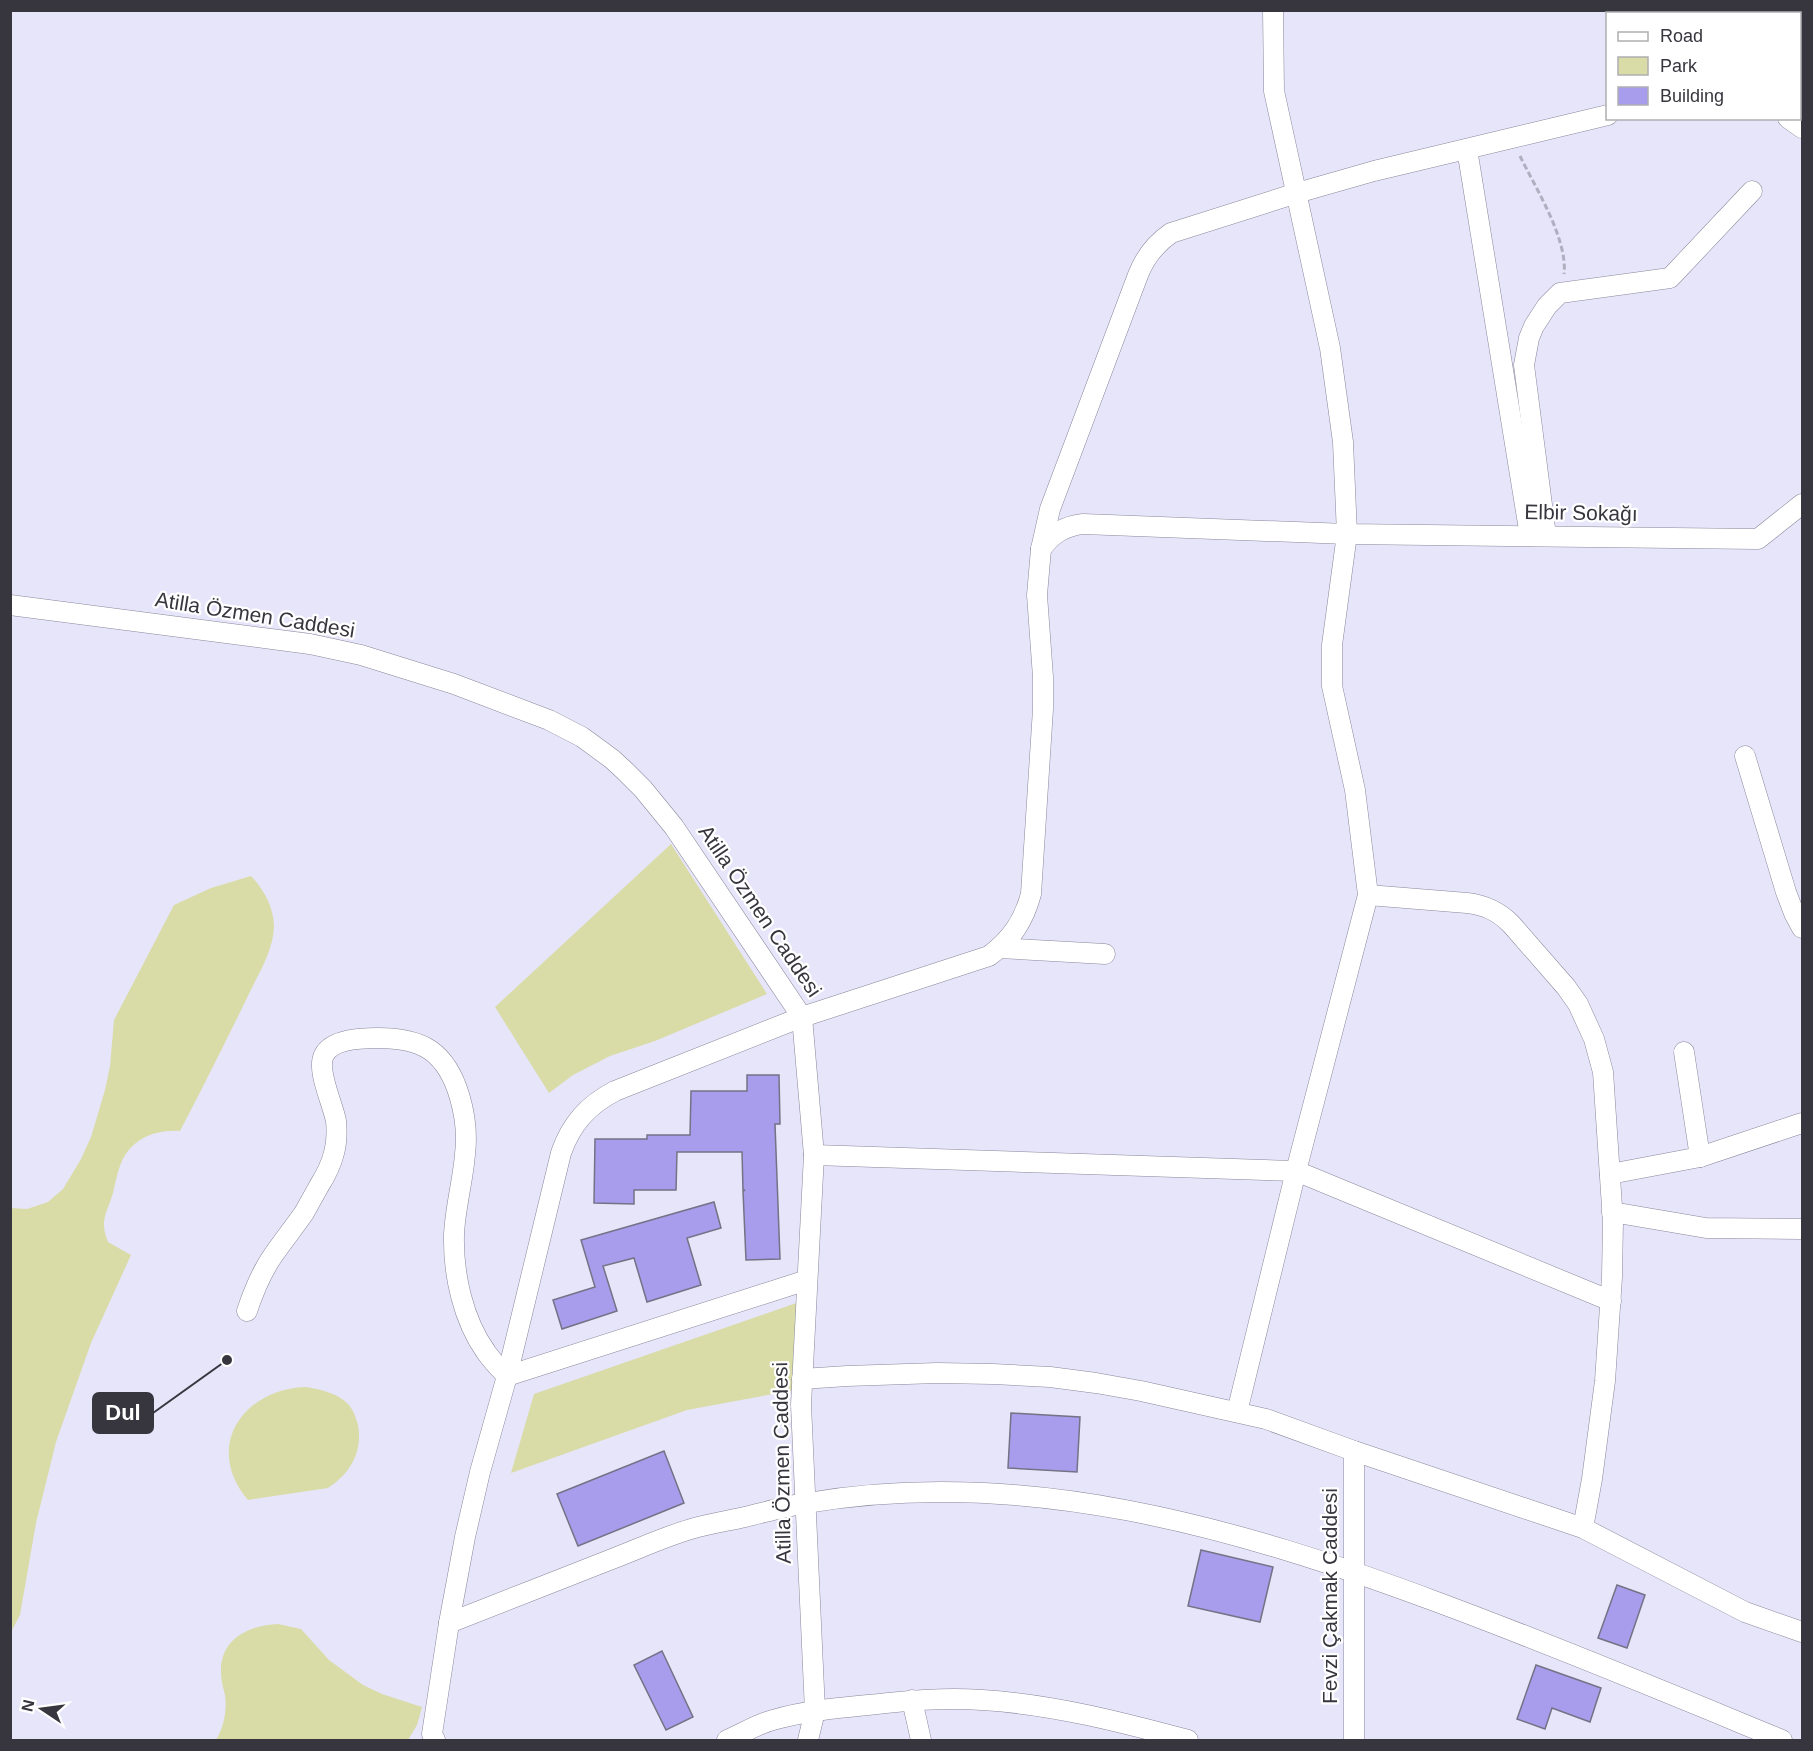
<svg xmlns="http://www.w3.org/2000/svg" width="1813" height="1751" viewBox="0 0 1813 1751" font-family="Helvetica,sans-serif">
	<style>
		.green { fill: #d9dca7 }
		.building { fill: #a89cec; stroke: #747285; stroke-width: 1.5 }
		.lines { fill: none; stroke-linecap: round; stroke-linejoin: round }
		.minor-casing { stroke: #89879a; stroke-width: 21 }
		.path { stroke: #b0aebf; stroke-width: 3; stroke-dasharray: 6 3; stroke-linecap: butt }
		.minor { stroke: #fff; stroke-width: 20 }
		.labels { text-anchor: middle; stroke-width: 4.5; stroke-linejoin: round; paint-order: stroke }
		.street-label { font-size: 21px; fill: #37363e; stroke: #fff }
		.leader { fill: none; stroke: #37363e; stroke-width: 2 }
		.callout-dot { fill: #37363e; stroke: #fff; stroke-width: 2 }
		.callout { fill: #37363e; stroke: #37363e; stroke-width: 2 }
		.callout-label { font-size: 22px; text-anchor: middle; font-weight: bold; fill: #fff }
	</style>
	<rect width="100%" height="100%" fill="#e7e5fa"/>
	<g class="green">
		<polygon points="671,844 767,994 655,1041 610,1056 573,1075 549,1093 495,1007"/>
		<path d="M251,876C264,890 273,906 274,925C274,951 257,976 247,998C225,1043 203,1087 180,1131C154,1129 129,1140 120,1166C117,1174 115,1184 113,1193C107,1213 99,1220 108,1242L131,1255L91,1343L56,1442L36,1523L20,1615L11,1632V1208L27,1209L48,1202L63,1189L81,1159L91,1137L105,1090L110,1066L114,1020L174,905L211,888Z"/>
		<polygon points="805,1300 795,1390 687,1410 511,1473 534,1394"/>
		<path d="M305,1387C319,1389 338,1393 348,1404C353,1409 356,1418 358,1425C363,1452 350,1474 328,1488L248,1500C204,1448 241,1390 305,1387Z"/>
		<path d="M278,1624L301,1629L329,1660L363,1685L382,1694L422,1707L417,1725L408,1740H216C224,1727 227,1711 225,1695C223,1688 221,1680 221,1672C220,1639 249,1625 278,1624Z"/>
	</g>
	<g class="building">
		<polygon points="747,1075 779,1075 780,1124 775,1124 780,1259 746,1260 743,1191 745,1190 743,1190 742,1152 677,1152 676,1190 634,1190 634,1204 594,1203 595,1139 647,1139 647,1135 690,1135 691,1091 747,1091"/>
		<polygon points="714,1202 721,1228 687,1238 701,1285 647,1302 634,1258 603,1266 617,1311 562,1329 553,1300 595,1287 581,1240"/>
		<polygon points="1011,1413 1080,1417 1077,1472 1008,1468"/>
		<polygon points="664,1451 684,1503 578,1546 557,1494"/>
		<polygon points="1201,1550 1273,1567 1260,1622 1188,1606"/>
		<polygon points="1617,1585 1645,1595 1627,1648 1598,1638"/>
		<polygon points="662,1651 693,1717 666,1730 634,1665"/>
		<polygon points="1536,1665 1601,1688 1590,1722 1552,1708 1545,1729 1517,1719"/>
	</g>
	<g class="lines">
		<g class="minor-casing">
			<g id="minor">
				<polyline points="1680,10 1682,14"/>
				<polyline points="1800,68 1802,67"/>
				<polyline points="1788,118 1802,128"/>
				<polyline points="1467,149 1530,536"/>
				<polyline points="1546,536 1524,365 1529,338 1534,326 1547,306 1560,293 1670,278 1752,191"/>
				<path d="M1041,549C1052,534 1064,526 1083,524L1347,534L1758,539L1802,504"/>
				<polyline points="10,605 310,644 361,655 454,684 549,720 582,737 612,759 625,771 643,789 674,827 802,1017 814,1155 801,1405 815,1711 808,1740"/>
				<polyline points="1745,756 1786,892 1794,913 1802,928"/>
				<path d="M1368,895L1467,903C1485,905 1498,911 1511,924L1566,987L1578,1004L1594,1039L1603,1072L1613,1222L1612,1277L1605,1381L1592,1479L1583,1528"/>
				<polyline points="999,948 1105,954"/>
				<polyline points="1684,1052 1700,1157"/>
				<polyline points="814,1155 1296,1171 1611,1301"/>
				<polyline points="1610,1174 1700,1157 1802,1123"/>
				<polyline points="1612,1212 1706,1228 1802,1229"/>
				<path d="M247,1311C254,1290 262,1271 274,1254C284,1240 294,1227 304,1213C309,1204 314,1195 319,1186C326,1175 331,1165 334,1153C337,1142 337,1131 336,1121C333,1104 316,1070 324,1055C332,1039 362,1038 378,1038C396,1038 415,1040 430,1050C459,1070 469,1122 465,1154C463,1181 455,1208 454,1235C453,1274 463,1320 486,1352C492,1361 499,1368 507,1376L807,1280"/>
				<polyline points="802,1379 847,1376 937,1373 993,1374 1050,1377 1096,1383 1141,1391 1266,1419 1354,1451 1583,1528 1745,1612 1802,1632"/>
				<polyline points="1237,1412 1296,1171 1368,895 1355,790 1332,686 1332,645 1347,534 1343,442 1330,348 1274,91 1273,10"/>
				<polyline points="1354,1451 1354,1740"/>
				<path d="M449,1623C503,1602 558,1580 612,1559C638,1549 664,1537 691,1529C708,1524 727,1521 745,1517C766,1512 786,1506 807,1503C1024,1466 1236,1527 1437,1602C1553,1645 1668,1693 1782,1740"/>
				<polyline points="912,1700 921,1740"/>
				<path d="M435,1740L432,1734L449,1623L465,1537L480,1472L507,1376L561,1153C571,1124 588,1105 615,1091L802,1017L989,956C1012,939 1024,920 1031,894L1043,709V677L1037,595L1041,549L1050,509L1138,275C1145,257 1155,244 1171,233L1297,193L1374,171L1608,115"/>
				<path d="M727,1740C742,1734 757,1724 773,1720C804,1711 836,1708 868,1705C906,1701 944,1697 982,1700C1051,1704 1121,1722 1188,1740"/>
			</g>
		</g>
		<path class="path" d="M1520,156C1535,187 1568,239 1564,274"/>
		<use href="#minor" class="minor"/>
	</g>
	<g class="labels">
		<g class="street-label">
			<text transform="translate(1581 513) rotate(1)" y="7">Elbir Sokağı</text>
			<text transform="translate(255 615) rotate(9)" y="7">Atilla Özmen Caddesi</text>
			<text transform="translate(760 911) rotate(56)" y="7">Atilla Özmen Caddesi</text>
			<text transform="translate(782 1463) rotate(-91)" y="7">Atilla Özmen Caddesi</text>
			<text transform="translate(1330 1596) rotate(-90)" y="7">Fevzi Çakmak Caddesi</text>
		</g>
	</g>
	<path class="leader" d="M227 1360L153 1413"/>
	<circle class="callout-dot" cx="227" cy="1360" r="6"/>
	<rect class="callout" x="93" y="1393" width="60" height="40" rx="6"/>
	<g class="callout-label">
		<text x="123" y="1420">Dul</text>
	</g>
	<rect width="1813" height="1751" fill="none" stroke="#37363e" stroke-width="24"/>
	<rect x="1606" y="12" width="195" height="108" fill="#ffffff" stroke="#afafb2" stroke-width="1.5"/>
	<rect x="1618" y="32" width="30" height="9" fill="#ffffff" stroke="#afafb2" stroke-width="1.5"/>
	<text x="1660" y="42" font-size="18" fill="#37363e">Road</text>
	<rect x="1618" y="57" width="30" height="18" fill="#d9dca7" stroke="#afafb2" stroke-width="1.5"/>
	<text x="1660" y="72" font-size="18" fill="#37363e">Park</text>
	<rect x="1618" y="87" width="30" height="18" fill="#a89cec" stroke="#afafb2" stroke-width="1.5"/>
	<text x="1660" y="102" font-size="18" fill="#37363e">Building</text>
	<g transform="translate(42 1709) rotate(283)" stroke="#ffffff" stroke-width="4.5" paint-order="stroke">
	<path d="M0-4.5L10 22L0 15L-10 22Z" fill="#37363e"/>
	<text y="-9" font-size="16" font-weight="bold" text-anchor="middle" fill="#37363e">N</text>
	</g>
</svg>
